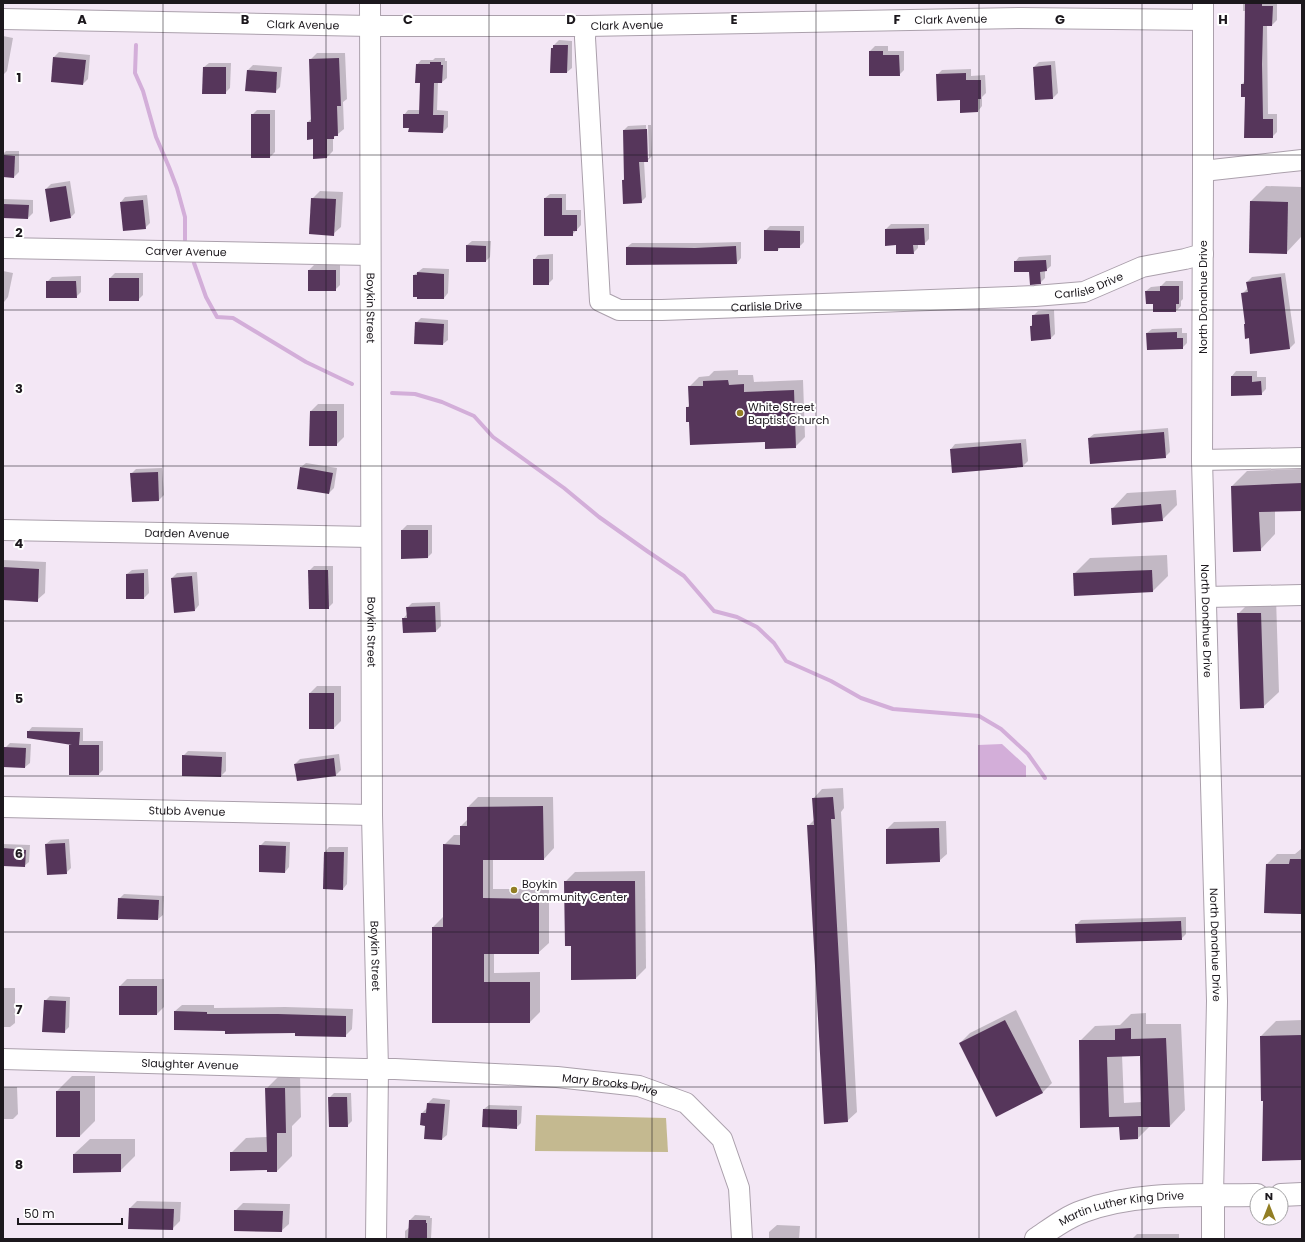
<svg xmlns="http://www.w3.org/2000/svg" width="1305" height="1242" viewBox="0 0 1305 1242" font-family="Poppins,sans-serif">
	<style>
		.green { fill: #c4b990 }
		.water { fill: #d3aed9 }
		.shadow { fill: #0003; fill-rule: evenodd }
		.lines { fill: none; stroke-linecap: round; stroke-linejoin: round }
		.stream { stroke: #d3aed9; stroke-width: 4 }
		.building { fill: #56365b; fill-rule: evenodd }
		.minor-casing { stroke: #aba0ac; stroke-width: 22 }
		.major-casing { stroke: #aba0ac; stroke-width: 24 }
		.minor { stroke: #fff; stroke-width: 20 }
		.major { stroke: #fff; stroke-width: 22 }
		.grid { fill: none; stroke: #1c181d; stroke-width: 1; stroke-opacity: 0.55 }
		.poi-dot { fill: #927e24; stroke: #fff; stroke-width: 1.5 }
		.labels { text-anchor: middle; stroke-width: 4; stroke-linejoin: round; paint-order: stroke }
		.street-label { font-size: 11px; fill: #1c181d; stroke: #fff }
		.poi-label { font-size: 11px; fill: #1c181d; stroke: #fff; text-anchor: start }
		.grid-label { font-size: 13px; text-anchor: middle; font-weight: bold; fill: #1c181d; stroke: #fff; stroke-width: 4; stroke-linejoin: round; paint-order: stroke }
	</style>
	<rect width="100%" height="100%" fill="#f3e7f5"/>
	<polygon class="green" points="536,1115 666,1118 668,1152 535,1151"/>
	<polygon class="water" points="1002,744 1026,766 1026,777 978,777 978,745"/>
	<g class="shadow">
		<polygon points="1243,3 1277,3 1277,20 1272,25 1267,25 1268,114 1277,114 1277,132 1272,137 1246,96 1242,84 1245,81 1245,11 1243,11"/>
		<polygon points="3,36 13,38 7,71 3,75"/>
		<polygon points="559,40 572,41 572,68 567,72 554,47 554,45"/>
		<polygon points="875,46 888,46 888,51 904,51 904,70 899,75 870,51"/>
		<polygon points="59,52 90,55 88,79 83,84 54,57"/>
		<polygon points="317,53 345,53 347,99 343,102 344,129 333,138 333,151 327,157 314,138 308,122 312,118 310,60"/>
		<polygon points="435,58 445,58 445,61 447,61 447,78 442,82 438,82 437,110 448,111 448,127 443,132 410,127 404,115 408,110 420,110 421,82 417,65 421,60 433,60"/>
		<polygon points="1055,61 1058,93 1053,98 1036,99 1034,67 1039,62"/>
		<polygon points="209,63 231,63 230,88 225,93 204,67"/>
		<polygon points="253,65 282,67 280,87 275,92 246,90 248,70"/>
		<polygon points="971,69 971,76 985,75 986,93 982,97 982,106 978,111 961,99 937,75 942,70"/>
		<polygon points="257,110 275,110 275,152 270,157 252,115"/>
		<polygon points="646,125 647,158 649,158 648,125 651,125 652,156 647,161 644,161 646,197 641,202 623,180 625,178 624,130 628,126"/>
		<polygon points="6,151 19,151 19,172 14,177 3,176 3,154"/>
		<polygon points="70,181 75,213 71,217 46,189 51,184"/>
		<polygon points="1266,186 1302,187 1301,237 1286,253 1251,201"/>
		<polygon points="320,191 343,192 341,227 333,234 312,199"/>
		<polygon points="550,194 566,194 566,210 581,210 581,225 572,235 545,198"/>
		<polygon points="147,195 150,223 145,228 121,202 125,197"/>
		<polygon points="3,199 33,200 33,213 28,218 3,217"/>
		<polygon points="891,224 929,224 929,239 924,244 918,244 918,248 913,253 897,244 886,245 886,229"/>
		<polygon points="770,226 804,226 804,242 799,247 781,247 778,250 765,231"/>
		<polygon points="472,241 491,241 490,257 486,261 467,245"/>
		<polygon points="741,242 741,258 737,263 627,247 632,243 700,243"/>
		<polygon points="553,254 553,279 548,284 534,260 538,255"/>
		<polygon points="1051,255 1051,266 1045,271 1045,278 1040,283 1030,271 1015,262 1019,257"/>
		<polygon points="314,265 340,265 340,285 335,290 309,290 309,270"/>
		<polygon points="423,268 449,269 448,293 444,298 414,275"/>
		<polygon points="3,271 13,273 8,297 4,302"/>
		<polygon points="115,273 143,273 143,295 138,300 110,278"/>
		<polygon points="1285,273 1295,343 1290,348 1251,352 1242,294 1248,288 1247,282 1252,277"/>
		<polygon points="81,276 81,292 76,297 47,282 52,277"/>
		<polygon points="1166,281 1183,281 1183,299 1181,301 1181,306 1176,311 1154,303 1146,291 1151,287 1161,286"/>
		<polygon points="1054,310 1055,334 1051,338 1031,326 1033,324 1033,316 1038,311"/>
		<polygon points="421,318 448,320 448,340 443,344 416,323"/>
		<polygon points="1182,328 1182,333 1187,333 1187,343 1182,348 1147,333 1152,329"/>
		<polygon points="738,370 738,375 753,375 754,382 803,380 805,437 795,447 690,421 687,408 690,404 689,387 699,377 709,376 714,371"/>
		<polygon points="1236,371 1257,371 1257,377 1266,377 1266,389 1261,394 1232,376"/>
		<polygon points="318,404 344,404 344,437 336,445 311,411"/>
		<polygon points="1168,428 1170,452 1165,457 1089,438 1094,434"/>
		<polygon points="1026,439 1028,461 1023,466 951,449 955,444"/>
		<polygon points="306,463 337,468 334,488 329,493 301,467"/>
		<polygon points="162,468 164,495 159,500 131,474 136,469"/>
		<polygon points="1302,469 1302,510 1275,511 1275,534 1260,550 1232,486 1247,471"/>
		<polygon points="1176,490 1177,505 1162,520 1112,509 1127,493"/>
		<polygon points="407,525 432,525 432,553 428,557 402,530"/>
		<polygon points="1167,555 1168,576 1153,591 1074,574 1090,558"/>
		<polygon points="3,560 46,562 45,593 37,600 3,599"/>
		<polygon points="314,566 333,566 333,603 328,608 309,571"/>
		<polygon points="148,569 149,593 144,598 127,574 132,570"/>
		<polygon points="197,572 199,605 195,610 172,578 177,573"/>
		<polygon points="1276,598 1279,692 1263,707 1238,614 1253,599"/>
		<polygon points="440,602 441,626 436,631 403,619 407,614 407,608 412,603"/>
		<polygon points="317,686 341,686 341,721 334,728 310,693"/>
		<polygon points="32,727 83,728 83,741 103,741 103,770 99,774 70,745 72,744 28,732"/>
		<polygon points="10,743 31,744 30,763 25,767 5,748"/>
		<polygon points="188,751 226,752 226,771 221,776 183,756"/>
		<polygon points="339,754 341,770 336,775 295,764 300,759"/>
		<polygon points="843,788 844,808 841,812 857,1112 847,1121 808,826 814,820 813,799 822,789"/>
		<polygon points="478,797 553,797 554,848 544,859 493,859 493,889 549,889 549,943 538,953 494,953 494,973 540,972 540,1012 530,1022 433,1022 433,927 443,917 444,845 454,835 461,835 461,826 468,819 468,807"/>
		<polygon points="946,821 947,854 939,861 887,829 894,822"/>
		<polygon points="69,839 71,868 66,873 46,844 51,840"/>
		<polygon points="265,841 290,842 289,867 285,872 260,846"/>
		<polygon points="3,844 30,845 29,862 24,866 3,865"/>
		<polygon points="329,847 348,847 347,884 343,889 324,888 325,852"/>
		<polygon points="1301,849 1302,849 1302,913 1265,912 1267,864 1277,854 1295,854"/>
		<polygon points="645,871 646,968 636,978 572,945 565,882 575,872"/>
		<polygon points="124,894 164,896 163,915 158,919 119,899"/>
		<polygon points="1186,917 1186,934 1181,939 1076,925 1081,920"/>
		<polygon points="127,979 164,979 164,1007 157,1014 120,986"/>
		<polygon points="3,988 15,988 15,1023 10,1027 3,1027"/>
		<polygon points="50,996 70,997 69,1027 64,1032 45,1001"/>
		<polygon points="182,1005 214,1005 214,1008 285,1007 353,1009 352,1029 345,1036 296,1032 226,1030 175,1011"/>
		<polygon points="1016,1010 1052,1083 1042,1093 960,1043 970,1033"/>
		<path d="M1146,1013V1024H1181L1185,1110L1170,1126H1150L1138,1138L1120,1126L1081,1127L1080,1041L1095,1026L1120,1025L1131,1014ZM1122,1055H1141L1142,1102L1124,1103Z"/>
		<polygon points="1302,1020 1302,1159 1264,1100 1262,1100 1261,1036 1276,1021"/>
		<polygon points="281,1074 300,1074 301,1117 292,1126 292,1156 277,1171 231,1153 246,1138 267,1137 266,1089"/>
		<polygon points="72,1076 95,1076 95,1121 80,1136 57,1136 57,1091"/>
		<polygon points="3,1087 17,1087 18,1114 13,1119 3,1119"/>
		<polygon points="334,1093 351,1093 352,1121 347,1126 329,1098"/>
		<polygon points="433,1098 450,1100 447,1135 442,1139 426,1125 422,1113 427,1108 428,1103"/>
		<polygon points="489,1105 522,1106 521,1123 516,1128 484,1109"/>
		<polygon points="90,1139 135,1139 135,1156 120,1171 74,1154"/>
		<polygon points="137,1201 181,1202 180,1221 172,1229 130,1208"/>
		<polygon points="243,1203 290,1204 289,1224 281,1231 235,1211"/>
		<polygon points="415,1215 430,1216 430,1218 432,1218 431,1239 405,1239 405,1231 410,1227 410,1220"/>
		<polygon points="777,1225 800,1226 799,1239 769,1239 769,1232"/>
		<polygon points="1137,1234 1179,1234 1179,1239 1116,1239 1133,1238"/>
	</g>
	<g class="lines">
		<g class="stream">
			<polyline points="136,45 135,73 143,91 156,137 169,167 177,188 185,217 185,240"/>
			<polyline points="194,263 206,297 217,317 233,318 306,362 352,384"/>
			<polyline points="392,393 415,394 442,402 474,416 493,437 564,488 599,517 647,551 684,576 714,611 737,617 757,627 774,643 786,661 831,681 861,698 893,709 979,716 1001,729 1028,754 1045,778"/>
		</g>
	</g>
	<g class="building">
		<polygon points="1245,3 1262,3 1262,6 1273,6 1272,26 1263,26 1262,64 1263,119 1273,119 1273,138 1244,138 1245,97 1241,97 1241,84 1244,84"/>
		<polygon points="553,45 568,45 567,73 550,73 551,48 553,48"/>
		<polygon points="869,51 883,51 883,55 899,55 900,76 869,76"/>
		<polygon points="53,57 86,60 83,85 51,82"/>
		<polygon points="339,58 341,106 337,106 338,136 334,136 334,139 327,139 327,158 313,159 313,139 307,140 307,122 311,122 309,59"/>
		<polygon points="430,62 441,62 441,65 443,65 442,83 434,83 433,115 444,115 443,133 408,132 409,128 403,128 403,114 419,114 420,83 415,83 416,64 430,64"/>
		<polygon points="1051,65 1053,99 1035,100 1033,67"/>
		<polygon points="203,67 226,67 226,94 202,94"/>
		<polygon points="247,70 277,72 276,93 245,91"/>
		<polygon points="966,73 966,80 981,80 981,99 978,99 978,112 960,113 960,100 937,101 936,74"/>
		<rect x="251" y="114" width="19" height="44"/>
		<polygon points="647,129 648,162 639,162 642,203 623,204 622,180 624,180 623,130"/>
		<polygon points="3,155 15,156 14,178 3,177"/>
		<polygon points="66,186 71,218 50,222 45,189"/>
		<polygon points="311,198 336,199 334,236 309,234"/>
		<polygon points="544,198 562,198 562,215 577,215 577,231 573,231 573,236 544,236"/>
		<polygon points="143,200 146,229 123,231 120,202"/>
		<polygon points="1250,201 1288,202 1287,254 1249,253"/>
		<polygon points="3,204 29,205 28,219 3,218"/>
		<polygon points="924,228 925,245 913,245 914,254 896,254 896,245 885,246 885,229"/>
		<polygon points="764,230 800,231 800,248 778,248 778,251 764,251"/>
		<polygon points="466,245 486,246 486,262 466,262"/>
		<polygon points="736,246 737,264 626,265 626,247 695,248"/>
		<rect x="533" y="259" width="16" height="26"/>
		<polygon points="1046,260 1047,271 1040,272 1041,284 1030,285 1029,272 1014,272 1014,261"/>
		<rect x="308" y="270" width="28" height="21"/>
		<polygon points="417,272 444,274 444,299 417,299 417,297 413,297 413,275 417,275"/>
		<polygon points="1281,277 1290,349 1250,354 1249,338 1245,339 1244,324 1245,324 1241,293 1248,292 1246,282"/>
		<rect x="109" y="278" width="30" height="23"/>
		<polygon points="46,281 76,281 77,298 46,298"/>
		<polygon points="1160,286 1179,286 1179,304 1176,304 1176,312 1153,312 1153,304 1146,304 1145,291 1160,291"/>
		<polygon points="1049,314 1051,339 1031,341 1030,326 1032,326 1032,315"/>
		<polygon points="415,322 444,324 443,345 414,344"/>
		<polygon points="1177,332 1177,338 1183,338 1183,349 1147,350 1146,333"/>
		<polygon points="1231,376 1252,376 1252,382 1261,381 1262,395 1231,396"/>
		<polygon points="728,380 729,385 744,384 744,392 794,390 796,448 765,449 765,442 690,445 689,422 686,422 686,407 689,407 688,386 703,386 703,381"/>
		<polygon points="310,411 337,411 337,446 309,446"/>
		<polygon points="1164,432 1166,458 1090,464 1088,438"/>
		<polygon points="1021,443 1023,467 952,473 950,449"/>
		<polygon points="300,467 333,473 329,494 297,489"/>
		<polygon points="158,472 159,501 132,502 130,473"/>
		<polygon points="1302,483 1302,511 1259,512 1261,551 1233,552 1231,486"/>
		<polygon points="1161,504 1163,521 1112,525 1111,508"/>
		<polygon points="401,530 428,530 428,558 401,559"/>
		<polygon points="3,567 39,569 38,602 3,600"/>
		<polygon points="308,570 328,570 329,609 309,609"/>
		<polygon points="1152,570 1153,592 1074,596 1073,573"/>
		<polygon points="144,573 144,599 126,599 126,574"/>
		<polygon points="192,576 195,611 174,613 171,578"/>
		<polygon points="435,606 436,632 403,633 402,618 407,618 406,607"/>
		<polygon points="1237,613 1261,613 1264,708 1240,709"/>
		<rect x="309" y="693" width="25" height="36"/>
		<polygon points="27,731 80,732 79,745 99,745 99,775 69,775 69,745 72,745 27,738"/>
		<polygon points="4,747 26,748 25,768 3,767"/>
		<polygon points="182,755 222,757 221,777 182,776"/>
		<polygon points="334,758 336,776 297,781 294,764"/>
		<polygon points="833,797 835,819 831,819 848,1122 824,1124 807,825 814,825 812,798"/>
		<polygon points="543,806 544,860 483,860 483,898 539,899 539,954 484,954 484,982 530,982 530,1023 432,1023 432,927 443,927 443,844 460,845 460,826 467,826 467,807"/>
		<polygon points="939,828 940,862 886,864 886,829"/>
		<polygon points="65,843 67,874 47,875 45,844"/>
		<polygon points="259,845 286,846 285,873 259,872"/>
		<polygon points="3,848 26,850 25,867 3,866"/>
		<polygon points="324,852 344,852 343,890 323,889"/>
		<polygon points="1290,859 1302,859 1302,914 1264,913 1266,864 1289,864"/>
		<polygon points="564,881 635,881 636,979 571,980 571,946 565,946"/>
		<polygon points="118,898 159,900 158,920 117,919"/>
		<polygon points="1181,921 1182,940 1076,943 1075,924"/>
		<rect x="119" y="986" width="38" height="29"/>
		<polygon points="44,1000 66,1001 65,1033 42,1032"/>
		<polygon points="174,1011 207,1012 207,1014 278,1014 346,1016 346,1037 295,1036 295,1033 225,1034 225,1031 174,1030"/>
		<polygon points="1005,1020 1043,1093 996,1117 959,1043"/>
		<path d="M1131,1028V1039L1166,1038L1170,1127H1138V1139L1120,1140L1119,1127L1080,1128L1079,1040H1115V1029ZM1140,1056L1141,1116L1109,1117L1107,1057Z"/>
		<polygon points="1302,1035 1302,1160 1262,1161 1263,1101 1261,1101 1260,1036"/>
		<polygon points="265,1088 285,1088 286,1133 277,1133 277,1172 267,1172 267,1170 230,1171 230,1152 267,1152"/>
		<rect x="56" y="1091" width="24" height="46"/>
		<polygon points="328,1097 347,1097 348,1127 329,1127"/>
		<polygon points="427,1103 445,1104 442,1140 424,1139 425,1126 420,1125 421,1113 426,1113"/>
		<polygon points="483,1109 517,1110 517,1129 482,1127"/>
		<polygon points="73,1154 121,1154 121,1172 73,1173"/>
		<polygon points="129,1208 174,1209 173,1230 128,1229"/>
		<polygon points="234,1210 283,1211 282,1232 234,1231"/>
		<polygon points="409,1220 426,1220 426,1223 427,1223 427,1239 408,1239"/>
	</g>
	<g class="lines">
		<g class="minor-casing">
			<g id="minor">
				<path id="s1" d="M370,3L372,815L378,1069L376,1239"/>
				<path id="s2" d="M1203,3V171L1202,460L1217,1001L1213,1196"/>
				<path id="s3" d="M3,19L370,26H586L1021,18L1203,20"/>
				<path id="s4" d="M586,26L585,38L600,301L619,310H662L1035,296L1084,292L1142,267L1185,259L1203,254"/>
				<polyline points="1203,171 1302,160"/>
				<path id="s5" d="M3,248L370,255"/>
				<polyline points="1202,460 1302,458"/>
				<path id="s6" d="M3,530L370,537"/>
				<polyline points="1206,597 1302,595"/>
				<path id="s7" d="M3,807L372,815"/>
				<path id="s8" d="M3,1059L364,1069H395L557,1077L639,1086L686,1103L722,1139L739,1188L742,1239"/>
			</g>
		</g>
		<g class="major-casing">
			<g id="major">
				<polyline points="1281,1195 1302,1194"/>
				<path id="s9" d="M1036,1239C1051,1229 1066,1217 1084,1211C1137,1191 1201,1196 1257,1195"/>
				<polyline points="1213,1239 1213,1196"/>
			</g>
		</g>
		<use href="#minor" class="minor"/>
		<use href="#major" class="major"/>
	</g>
	<path class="grid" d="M163,3V1239M326,3V1239M489,3V1239M652,3V1239M816,3V1239M979,3V1239M1142,3V1239M3,155H1302M3,310H1302M3,466H1302M3,621H1302M3,776H1302M3,932H1302M3,1087H1302"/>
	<g class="poi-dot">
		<circle cx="740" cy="413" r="4"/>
		<circle cx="514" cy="890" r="4"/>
	</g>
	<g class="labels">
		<g class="street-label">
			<text dy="4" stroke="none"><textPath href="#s3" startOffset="948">Clark Avenue</textPath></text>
			<text dy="4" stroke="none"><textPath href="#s3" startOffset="300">Clark Avenue</textPath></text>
			<text dy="4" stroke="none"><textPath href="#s3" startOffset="624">Clark Avenue</textPath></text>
			<text dy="4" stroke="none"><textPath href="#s5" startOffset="183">Carver Avenue</textPath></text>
			<text dy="4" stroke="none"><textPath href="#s4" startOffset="768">Carlisle Drive</textPath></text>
			<text transform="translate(1203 297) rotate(-90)" y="4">North Donahue Drive</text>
			<text dy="4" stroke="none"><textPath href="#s4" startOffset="444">Carlisle Drive</textPath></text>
			<text dy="4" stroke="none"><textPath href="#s1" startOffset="305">Boykin Street</textPath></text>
			<text dy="4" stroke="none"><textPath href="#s6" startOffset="184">Darden Avenue</textPath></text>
			<text dy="4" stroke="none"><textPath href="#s2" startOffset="618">North Donahue Drive</textPath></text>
			<text dy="4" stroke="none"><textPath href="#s1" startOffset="629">Boykin Street</textPath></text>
			<text dy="4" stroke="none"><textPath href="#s7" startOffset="184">Stubb Avenue</textPath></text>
			<text dy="4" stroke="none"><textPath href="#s2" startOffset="942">North Donahue Drive</textPath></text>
			<text dy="4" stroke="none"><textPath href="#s1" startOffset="953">Boykin Street</textPath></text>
			<text dy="4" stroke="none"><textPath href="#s8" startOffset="187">Slaughter Avenue</textPath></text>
			<text dy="4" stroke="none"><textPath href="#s8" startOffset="608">Mary Brooks Drive</textPath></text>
			<text dy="4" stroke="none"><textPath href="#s9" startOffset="93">Martin Luther King Drive</textPath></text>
		</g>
		<g class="poi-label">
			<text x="748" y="411">White Street<tspan x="748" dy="13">Baptist Church</tspan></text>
			<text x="522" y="888">Boykin<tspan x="522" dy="13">Community Center</tspan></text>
		</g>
	</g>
	<g class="grid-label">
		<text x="82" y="24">A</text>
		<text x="245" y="24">B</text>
		<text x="408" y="24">C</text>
		<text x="571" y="24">D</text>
		<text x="734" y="24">E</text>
		<text x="897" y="24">F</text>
		<text x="1060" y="24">G</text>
		<text x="1223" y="24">H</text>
		<text x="19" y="82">1</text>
		<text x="19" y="237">2</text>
		<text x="19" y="393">3</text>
		<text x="19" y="548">4</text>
		<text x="19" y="703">5</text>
		<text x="19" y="858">6</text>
		<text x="19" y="1014">7</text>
		<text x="19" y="1169">8</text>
	</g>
	<rect width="1305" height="1242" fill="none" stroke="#1c181d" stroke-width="8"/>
	<g transform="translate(1269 1206)"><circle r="19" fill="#ffffff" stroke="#a4a3a5"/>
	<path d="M0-3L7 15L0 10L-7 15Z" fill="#927e24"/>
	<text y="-6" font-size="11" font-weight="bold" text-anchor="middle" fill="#1c181d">N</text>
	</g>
	<path d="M18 1218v6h104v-6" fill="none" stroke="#1c181d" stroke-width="2"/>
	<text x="24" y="1218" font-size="12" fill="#1c181d" stroke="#ffffff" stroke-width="3" paint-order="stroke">50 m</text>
</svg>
